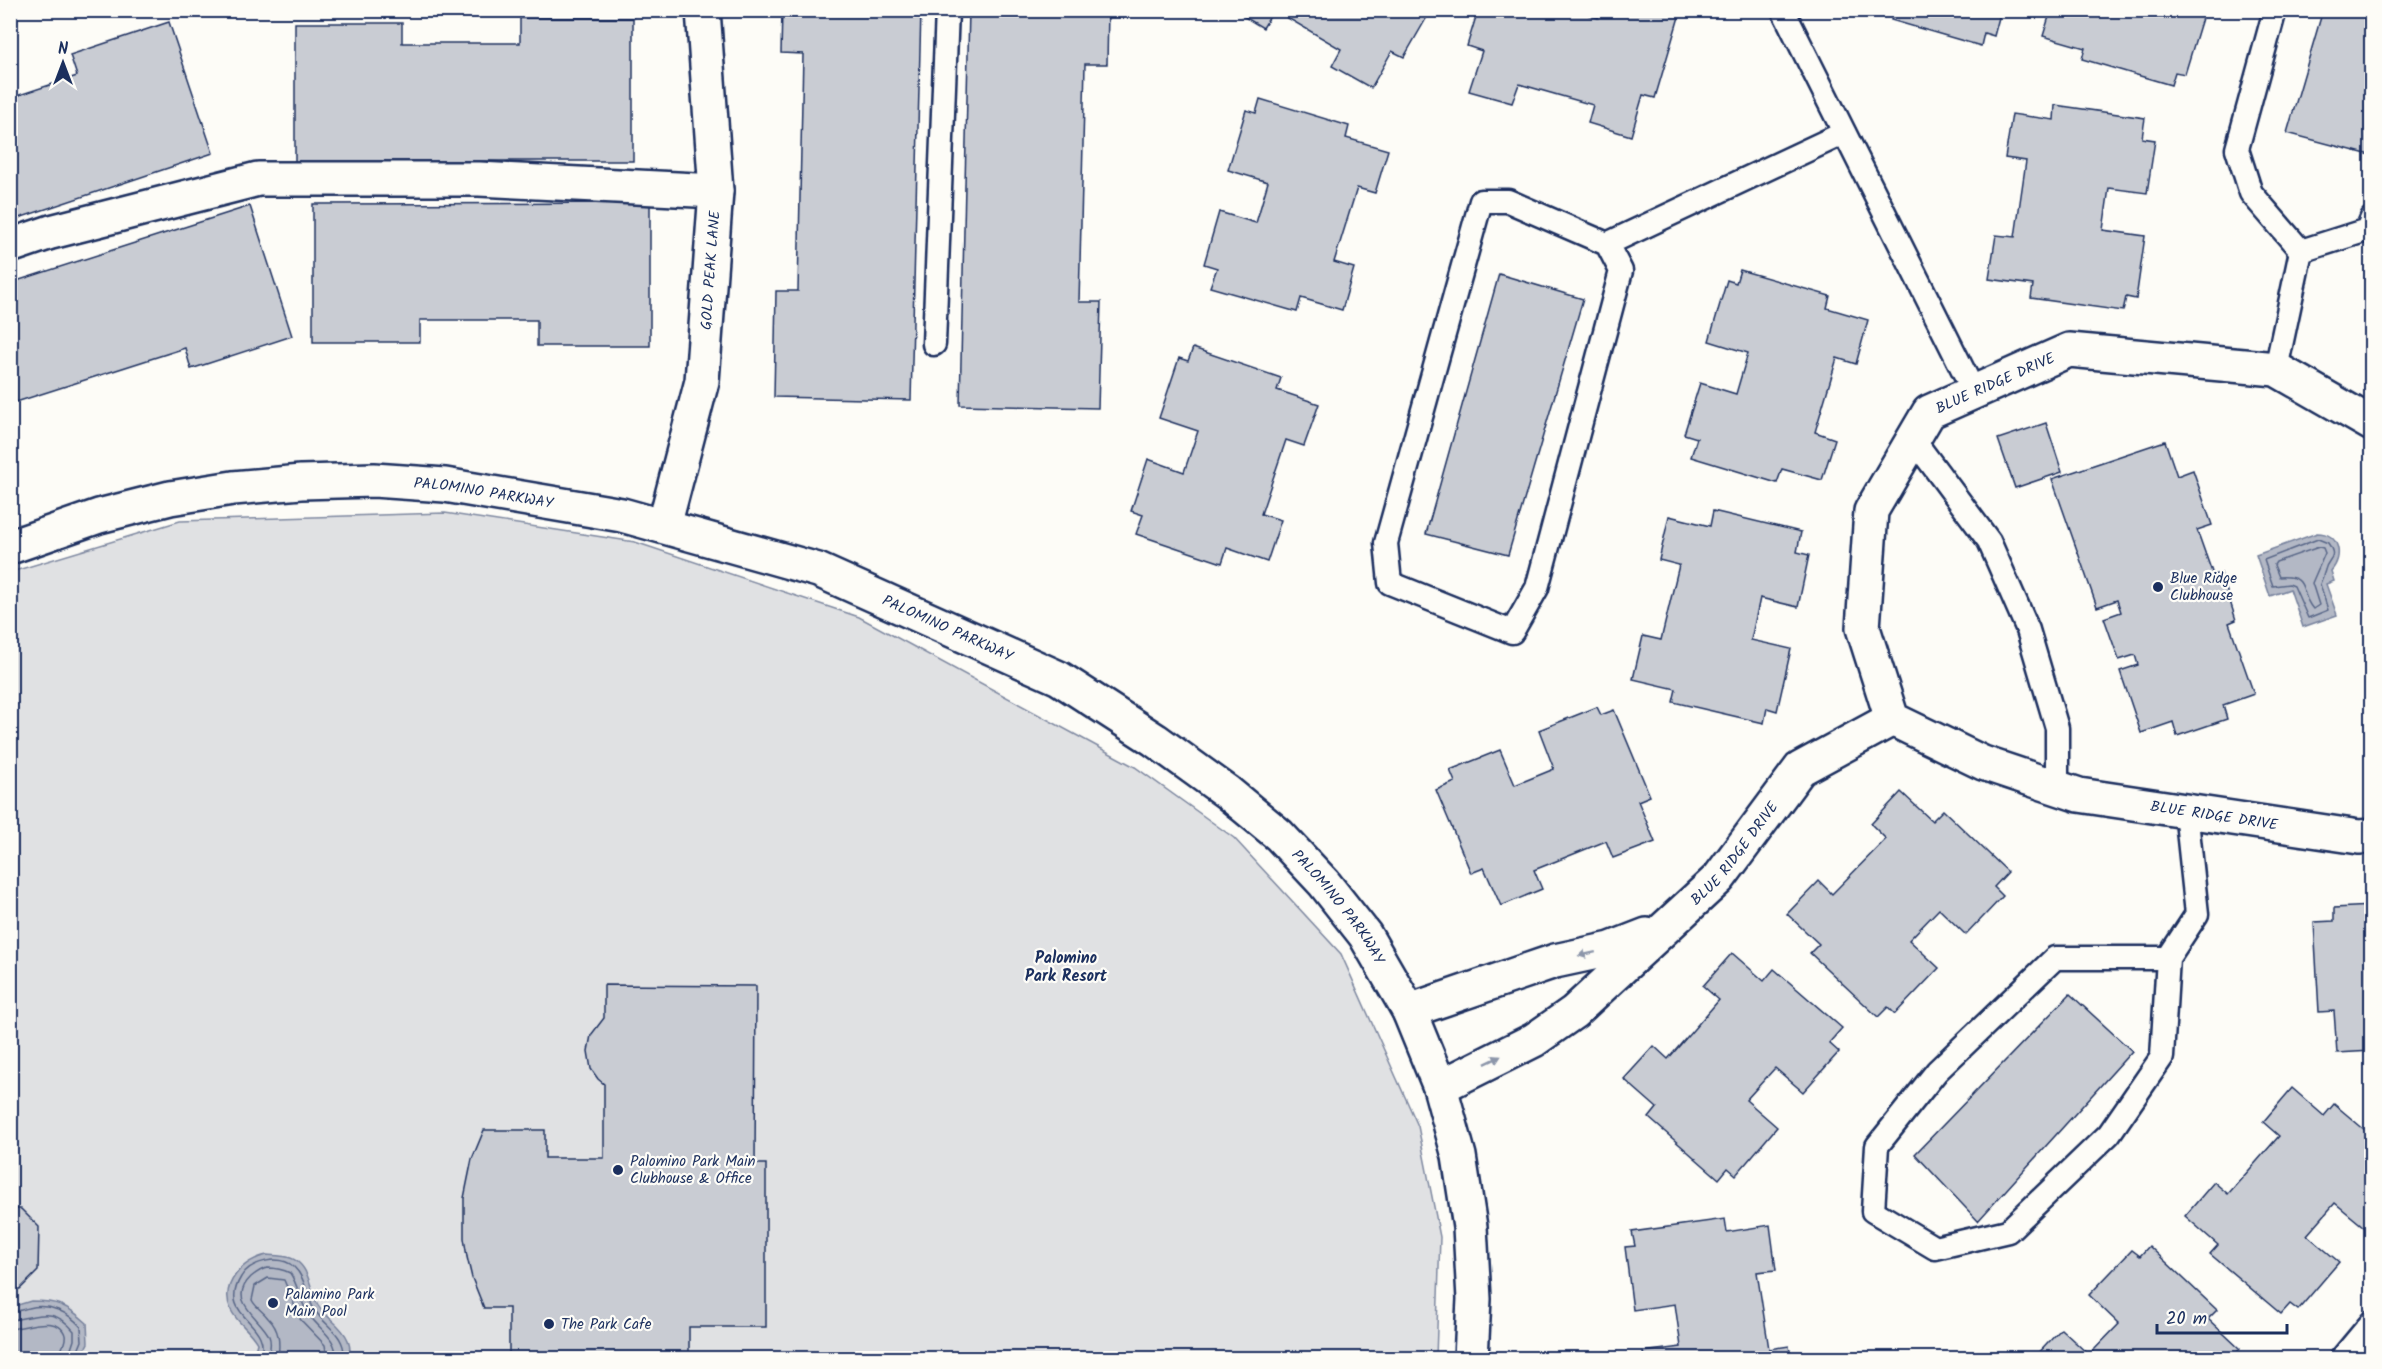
<svg xmlns="http://www.w3.org/2000/svg" width="2382" height="1369" viewBox="0 0 2382 1369" font-family="Kalam,sans-serif">
	<style>
		.green { fill: #e0e1e3; stroke: #7e88a0; stroke-width: 1.5 }
		.water { fill: #b3b8c5; stroke: #76819c; stroke-width: 1.5 }
		.lines { fill: none; stroke-linecap: round; stroke-linejoin: round }
		.shore { stroke: #586687; stroke-width: 1.5 }
		.building { fill: #c9ccd3; stroke: #1b2f5e; stroke-width: 1.5 }
		.lane-casing { stroke: #1b2f5e; stroke-width: 27 }
		.street-casing { stroke: #1b2f5e; stroke-width: 38 }
		.lane { stroke: #fdfcf7; stroke-width: 22 }
		.street { stroke: #fdfcf7; stroke-width: 33 }
		.oneway { fill: #8c96aa }
		.poi-dot { fill: #1b2f5e; stroke: #fdfcf7; stroke-width: 2 }
		.labels { text-anchor: middle; stroke-width: 4.5; stroke-linejoin: round; paint-order: stroke }
		.street-label { font-size: 15px; fill: #1b2f5e; stroke: #fdfcf7 }
		.poi-label { font-size: 15px; fill: #1b2f5e; stroke: #fdfcf7; text-anchor: start }
		.neighbourhood-label { font-size: 16px; font-weight: bold; fill: #1b2f5e; stroke: #fdfcf7 }
	</style>
	<rect width="100%" height="100%" fill="#fdfcf7"/>
	<filter id="ink" filterUnits="userSpaceOnUse"><feTurbulence type="fractalNoise" baseFrequency=".0167" numOctaves="2"/><feDisplacementMap in="SourceGraphic" scale="12" xChannelSelector="R" yChannelSelector="G"/><feConvolveMatrix kernelMatrix="1 2 1 2 8 2 1 2 1" color-interpolation-filters="sRGB"/></filter>
	<g filter="url(#ink)">
		<polygon class="green" points="445,513 635,542 859,617 1135,767 1234,838 1341,954 1418,1126 1440,1237 1436,1358 11,1358 11,572 180,521"/>
		<g class="water">
			<path d="M2317,533C2340,533 2344,557 2331,571L2334,581L2326,584L2337,615L2303,627L2290,589L2270,596L2256,555Z"/>
			<path d="M267,1255C277,1256 291,1255 299,1263C310,1273 311,1292 318,1305C326,1318 342,1325 348,1340C350,1346 351,1352 349,1358H253L257,1343C250,1330 237,1323 231,1310C219,1284 244,1259 267,1255Z"/>
			<path d="M31,1301C58,1301 67,1305 87,1323L88,1343L80,1358H11V1307Z"/>
		</g>
		<g class="lines">
			<g class="shore">
				<path d="M2318,539L2328,543C2339,559 2327,558 2325,570C2323,577 2323,577 2320,584L2328,610L2308,618L2294,586L2289,584L2273,586L2264,560Z"/>
				<path d="M2319,547L2323,548L2325,553L2312,583L2319,605L2313,609C2298,592 2311,575 2279,577L2274,565L2276,562Z"/>
				<path d="M10,1312C17,1312 23,1309 29,1308C50,1303 68,1312 81,1327L82,1341L75,1358"/>
				<path d="M10,1320C37,1318 52,1304 74,1331V1340L68,1358"/>
				<path d="M10,1329C23,1328 59,1314 65,1335C67,1341 59,1352 59,1358"/>
				<path d="M260,1358C274,1321 216,1318 241,1277C250,1261 280,1254 294,1267C306,1278 306,1296 314,1309C325,1327 346,1334 344,1358"/>
				<path d="M268,1358C270,1351 272,1343 269,1336C260,1317 226,1301 251,1277C256,1273 261,1269 267,1268C274,1268 284,1270 290,1273C299,1286 300,1304 310,1316C321,1331 337,1338 336,1358"/>
				<path d="M278,1358C280,1343 280,1330 268,1318C263,1311 256,1308 252,1300L255,1286L268,1278L284,1280L300,1319L325,1345L327,1358"/>
			</g>
		</g>
		<g class="building">
			<polygon points="782,10 921,10 911,400 774,397 776,291 798,291 803,54 781,53"/>
			<polygon points="969,10 1108,10 1107,64 1085,64 1079,302 1101,302 1098,408 960,405"/>
			<polygon points="1233,10 1274,10 1263,28"/>
			<polygon points="1274,10 1431,10 1404,57 1392,51 1371,88 1332,66 1341,49"/>
			<polygon points="1478,10 1576,10 1598,18 1600,10 1681,10 1655,98 1643,95 1631,136 1588,123 1593,105 1519,84 1512,103 1469,91 1482,51 1467,46"/>
			<polygon points="1893,10 2001,10 1994,36 1984,33 1981,46 1891,20"/>
			<polygon points="2051,10 2188,10 2203,15 2185,74 2175,72 2171,85 2082,59 2085,48 2043,36"/>
			<polygon points="2323,10 2372,10 2370,155 2287,133"/>
			<polygon points="520,18 633,18 633,161 295,161 295,23 402,23 402,43 520,43"/>
			<polygon points="169,22 213,153 10,221 10,98 77,76 70,55"/>
			<polygon points="1260,99 1349,126 1346,138 1388,150 1375,193 1357,188 1334,262 1354,268 1342,310 1301,298 1297,312 1210,287 1217,268 1204,264 1219,212 1256,223 1268,182 1228,170 1246,110 1256,113"/>
			<polygon points="2055,105 2145,118 2142,138 2155,140 2147,193 2109,188 2103,230 2145,236 2136,299 2126,297 2123,311 2031,298 2033,285 1989,279 1996,235 2015,237 2026,161 2005,158 2012,114 2054,120"/>
			<polygon points="650,203 650,346 537,346 537,320 420,320 420,342 313,342 313,204"/>
			<polygon points="250,206 292,336 191,369 185,348 10,404 10,283"/>
			<polygon points="1740,270 1830,296 1827,308 1868,320 1856,364 1837,358 1815,432 1835,439 1822,480 1782,469 1777,483 1691,457 1697,438 1684,434 1700,383 1736,394 1748,353 1709,341 1727,280 1736,283"/>
			<polygon points="1499,274 1583,299 1508,555 1426,534"/>
			<polygon points="1193,348 1281,378 1277,390 1319,404 1304,446 1286,440 1261,514 1281,520 1267,562 1227,548 1222,563 1136,534 1143,515 1131,511 1148,459 1184,472 1198,431 1159,418 1179,358 1188,361"/>
			<polygon points="2046,423 2062,472 2015,488 1998,439"/>
			<polygon points="2165,441 2177,476 2193,470 2212,525 2197,530 2213,575 2221,573 2236,620 2229,623 2254,694 2223,705 2227,719 2177,736 2173,722 2141,733 2120,671 2138,665 2135,655 2119,660 2104,618 2121,612 2117,600 2097,607 2052,479"/>
			<polygon points="1713,511 1801,532 1797,552 1809,555 1798,607 1760,598 1751,640 1791,649 1777,711 1767,708 1764,723 1673,702 1676,689 1633,679 1643,636 1661,640 1679,565 1659,560 1669,516 1710,526"/>
			<polygon points="1597,707 1601,715 1614,710 1650,796 1638,801 1655,842 1613,858 1606,841 1534,870 1542,889 1501,906 1484,868 1471,873 1436,790 1455,782 1450,770 1500,750 1515,785 1554,769 1539,730"/>
			<polygon points="1901,792 1932,821 1943,810 2008,872 1994,887 2003,896 1966,935 1939,909 1909,940 1939,968 1895,1014 1888,1007 1878,1017 1810,953 1819,944 1787,914 1819,881 1832,894 1886,839 1871,824"/>
			<polygon points="2372,906 2372,1051 2337,1053 2334,1011 2319,1012 2314,922 2334,921 2334,908"/>
			<polygon points="1732,953 1764,981 1774,969 1842,1028 1829,1043 1839,1052 1803,1092 1775,1068 1746,1100 1777,1127 1736,1175 1728,1168 1719,1179 1649,1118 1657,1108 1624,1079 1654,1046 1668,1059 1719,1000 1703,986"/>
			<polygon points="604,985 756,986 755,1164 766,1164 766,1327 689,1327 689,1358 509,1358 509,1308 484,1308 472,1278 467,1257 464,1238 464,1198 472,1159 484,1130 545,1130 545,1158 604,1158 604,1084 598,1079 591,1069 588,1051 591,1035 604,1018"/>
			<polygon points="2070,994 2132,1051 1978,1221 1915,1154"/>
			<polygon points="2292,1088 2324,1116 2334,1104 2372,1136 2372,1218 2364,1227 2335,1203 2307,1235 2339,1262 2298,1310 2290,1304 2281,1314 2210,1254 2218,1245 2185,1216 2214,1182 2228,1194 2279,1136 2263,1122"/>
			<polygon points="10,1209 21,1209 39,1227 38,1271 20,1289 10,1289"/>
			<polygon points="1725,1219 1727,1232 1770,1225 1776,1270 1757,1272 1769,1349 1789,1346 1791,1358 1644,1358 1643,1352 1681,1347 1675,1304 1633,1310 1625,1247 1635,1246 1632,1232"/>
			<polygon points="2149,1246 2217,1310 2208,1319 2240,1349 2231,1358 2034,1358 2061,1329 2089,1355 2119,1324 2089,1295 2132,1250 2140,1256"/>
		</g>
		<g class="lines">
			<g class="lane-casing">
				<g id="lane">
					<polyline points="1783,10 1974,392"/>
					<polyline points="2275,10 2237,149 2251,193 2301,251"/>
					<polyline points="1607,244 1621,271 1537,588 1512,632 1390,583 1386,543 1481,201 1508,201 1607,244 1844,133"/>
					<polyline points="2301,251 2367,230 2372,218"/>
					<polyline points="934,344 947,10"/>
					<polyline points="2276,369 2301,251"/>
					<polyline points="1913,439 1989,541 2028,630 2057,728 2057,788"/>
					<polyline points="2168,958 2055,958 1937,1071 1877,1146 1873,1211 1935,1248 2008,1231 2109,1134 2162,1057 2168,958 2197,914 2186,811"/>
					<polyline points="2342,1358 2372,1322"/>
				</g>
			</g>
			<g class="street-casing">
				<g id="street">
					<polyline points="10,246 51,232 258,179 479,179 716,191"/>
					<path id="s1" d="M2372,424L2276,369L2069,350L1929,412L1871,511L1863,628L1892,719L1983,763L2079,795L2359,837L2372,836"/>
					<path id="s2" d="M664,526L702,381L716,191L703,10"/>
					<path id="s3" d="M10,547L99,516L170,498L233,488L301,482L374,480L445,485L622,515L818,570L1059,678L1155,740L1227,792L1279,835L1324,883L1365,935L1409,1011L1440,1087L1459,1156L1470,1227L1474,1299L1471,1358"/>
					<polyline points="1409,1011 1555,961 1611,949 1647,935"/>
					<path id="s4" d="M1440,1087L1534,1040L1574,1012L1719,878L1800,769L1892,719"/>
				</g>
			</g>
			<use href="#lane" class="lane"/>
			<use href="#street" class="street"/>
		</g>
		<defs><path id="oneway-solid" d="M-6-.8H1V-3.2L6.5 0L1 3.2V.8H-6Z" transform="scale(1.5)"/></defs>
		<g class="oneway">
			<use href="#oneway-solid" transform="translate(1587 954) rotate(168)"/>
			<use href="#oneway-solid" transform="translate(1493 1060) rotate(-26)"/>
		</g>
	</g>
	<g class="poi-dot">
		<circle cx="2158" cy="587" r="6"/>
		<circle cx="618" cy="1170" r="6"/>
		<circle cx="273" cy="1303" r="6"/>
		<circle cx="549" cy="1324" r="6"/>
	</g>
	<g class="labels">
		<g class="street-label">
			<text dy="5" stroke="none"><textPath href="#s2" startOffset="261">GOLD PEAK LANE</textPath></text>
			<text transform="translate(1995 383) rotate(-24)" y="5">BLUE RIDGE DRIVE</text>
			<text dy="5" stroke="none"><textPath href="#s3" startOffset="483">PALOMINO PARKWAY</textPath></text>
			<text dy="5" stroke="none"><textPath href="#s3" startOffset="969">PALOMINO PARKWAY</textPath></text>
			<text dy="5" stroke="none"><textPath href="#s1" startOffset="1138">BLUE RIDGE DRIVE</textPath></text>
			<text dy="5" stroke="none"><textPath href="#s4" startOffset="380">BLUE RIDGE DRIVE</textPath></text>
			<text dy="5" stroke="none"><textPath href="#s3" startOffset="1455">PALOMINO PARKWAY</textPath></text>
		</g>
		<g class="poi-label">
			<text x="2170" y="583">Blue Ridge<tspan x="2170" dy="17">Clubhouse</tspan></text>
			<text x="630" y="1166">Palomino Park Main<tspan x="630" dy="17">Clubhouse &amp; Office</tspan></text>
			<text x="285" y="1299">Palamino Park<tspan x="285" dy="17">Main Pool</tspan></text>
			<text x="561" y="1329">The Park Cafe</text>
		</g>
		<g class="neighbourhood-label">
			<text x="1066" y="963">Palomino<tspan x="1066" dy="18">Park Resort</tspan></text>
		</g>
	</g>
	<rect width="2382" height="1369" fill="none" stroke="#fdfcf7" stroke-width="36"/>
	<rect x="18" y="18" width="2346" height="1333" fill="none" stroke="#1b2f5e" stroke-width="2" filter="url(#ink)"/>
	<g transform="translate(63 63)" stroke="#fdfcf7" stroke-width="4.5" paint-order="stroke">
	<path d="M0-4.5L10 22L0 15L-10 22Z" fill="#1b2f5e"/>
	<text y="-9" font-size="16" font-weight="bold" text-anchor="middle" fill="#1b2f5e">N</text>
	</g>
	<path d="M2157 1324v9h130v-9" fill="none" stroke="#1b2f5e" stroke-width="3"/>
	<text x="2166" y="1324" font-size="18" fill="#1b2f5e" stroke="#fdfcf7" stroke-width="4.5" paint-order="stroke">20 m</text>
</svg>
